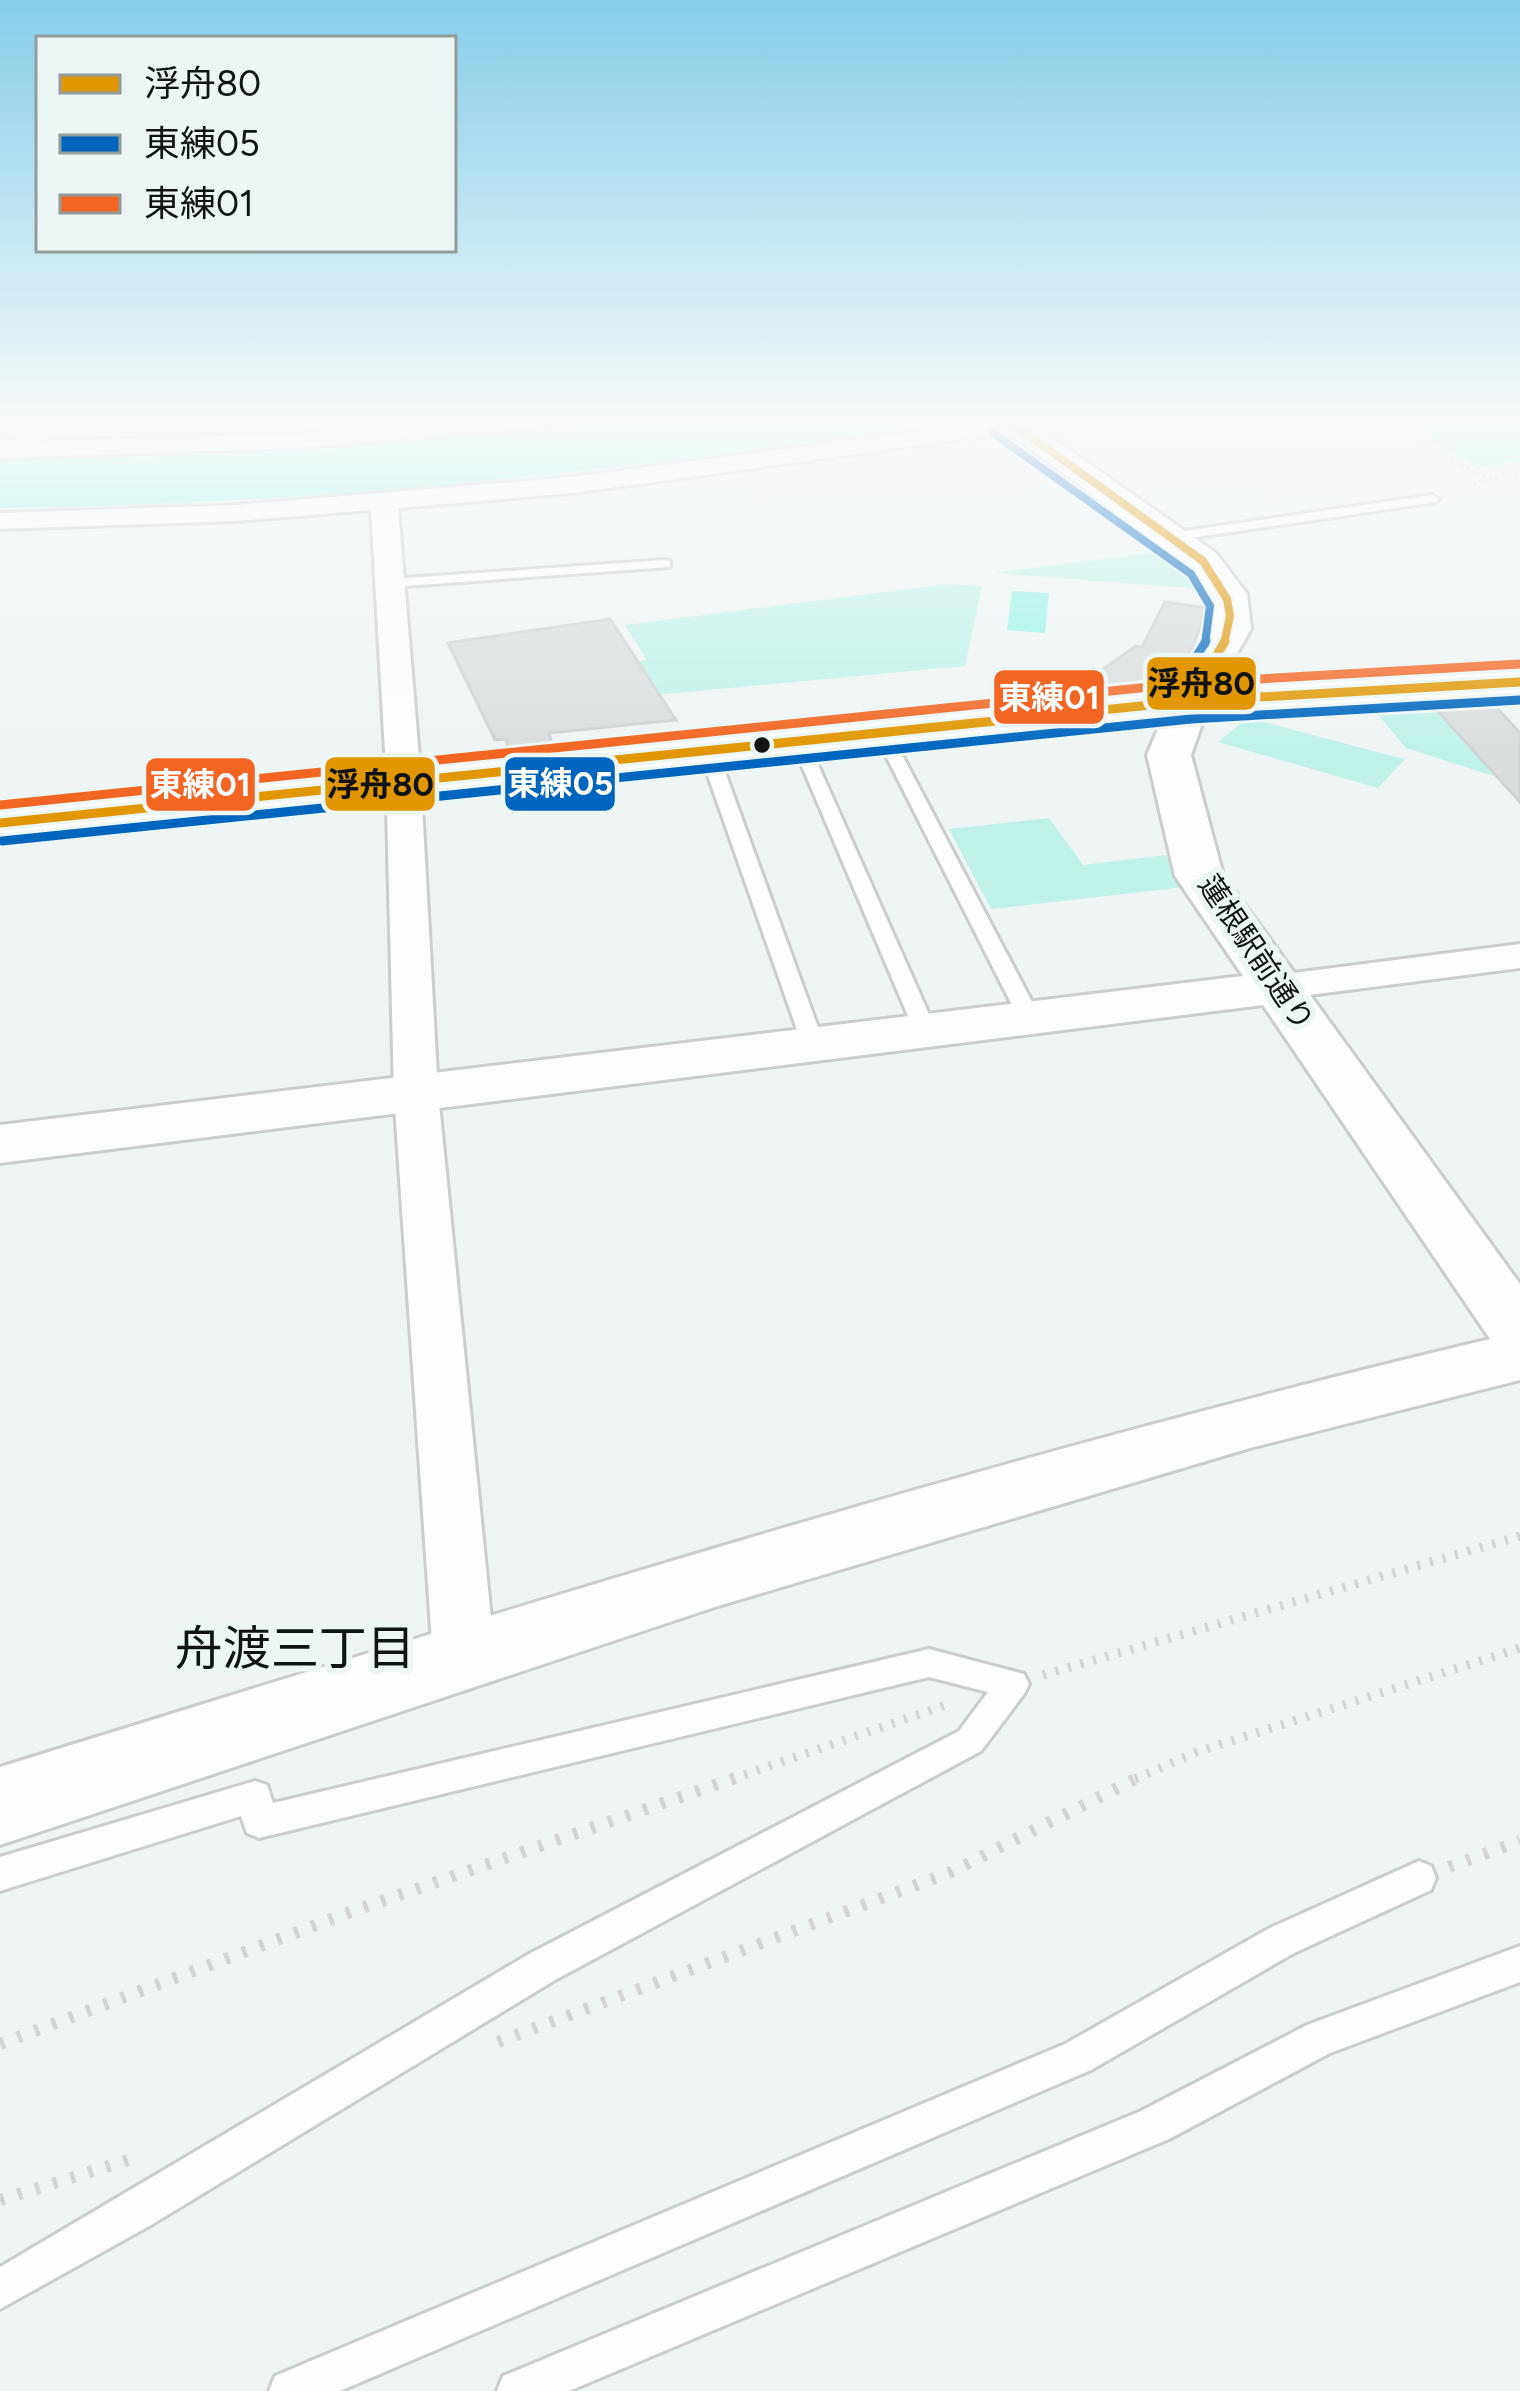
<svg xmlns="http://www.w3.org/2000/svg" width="1520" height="2391" viewBox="0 0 1520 2391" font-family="Figtree,'Noto Sans JP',sans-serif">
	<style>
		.green { fill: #c0f2ea }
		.water { fill: #91f5e7 }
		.building { fill: #d9dddd; stroke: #cfd3d3; stroke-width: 3 }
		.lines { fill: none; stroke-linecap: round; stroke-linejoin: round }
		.service-casing { stroke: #cacece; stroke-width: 6 }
		.minor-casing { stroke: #cacece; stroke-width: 6 }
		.tertiary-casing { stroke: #cacece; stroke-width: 6 }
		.secondary-casing { stroke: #cacece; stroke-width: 6 }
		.path-far2 { stroke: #d3d5d5; stroke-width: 4.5; stroke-dasharray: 1.5 4.5; stroke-linecap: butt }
		.path-far1 { stroke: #d3d5d5; stroke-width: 9; stroke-dasharray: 3 10; stroke-linecap: butt }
		.path { stroke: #d3d5d5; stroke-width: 12; stroke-dasharray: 4.5 14; stroke-linecap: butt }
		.service { fill: #fdfdfd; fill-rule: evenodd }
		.minor { fill: #fdfdfd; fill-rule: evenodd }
		.tertiary { fill: #fdfdfd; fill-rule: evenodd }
		.secondary { fill: #fdfdfd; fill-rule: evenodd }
		.path-bridge { stroke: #d3d5d5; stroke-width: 6; stroke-dasharray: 1.5 6; stroke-linecap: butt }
		.bus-1-far1-casing { stroke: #ecf7f5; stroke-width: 12 }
		.bus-1-casing { stroke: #ecf7f5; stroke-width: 15 }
		.bus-2-far1-casing { stroke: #ecf7f5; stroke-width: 12 }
		.bus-2-casing { stroke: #ecf7f5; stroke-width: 15 }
		.bus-3-casing { stroke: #ecf7f5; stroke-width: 15 }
		.bus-1-far1 { stroke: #e09702; stroke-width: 8 }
		.bus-1 { stroke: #e09702; stroke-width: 9 }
		.bus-2-far1 { stroke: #0065bd; stroke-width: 8 }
		.bus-2 { stroke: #0065bd; stroke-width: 9 }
		.bus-3 { stroke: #f26522; stroke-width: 9 }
		.bus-dot { fill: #101413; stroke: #ecf7f5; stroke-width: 4.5 }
		.labels { text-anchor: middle; stroke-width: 12; stroke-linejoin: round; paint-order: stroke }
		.far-street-label { font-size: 30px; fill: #101413; stroke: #ecf7f5 }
		.near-neighbourhood-label { font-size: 48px; fill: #101413; stroke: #ecf7f5 }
		.line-badge { stroke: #ecf7f5; stroke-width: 4.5 }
		.badge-label { font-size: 33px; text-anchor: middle; font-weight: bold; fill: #fff }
		.pale-badge-label { font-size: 33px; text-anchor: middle; font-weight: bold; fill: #111 }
	</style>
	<rect width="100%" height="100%" fill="#eff4f4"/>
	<g class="green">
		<polygon points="1167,551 1187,567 1201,589 993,573"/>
		<polygon points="948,584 982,586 965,666 557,704 542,676 647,660 625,625"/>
		<polygon points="1429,702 1497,777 1406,748 1371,706"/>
		<polygon points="1248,718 1404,759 1405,759 1378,788 1218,742"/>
		<polygon points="1049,818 1083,865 1166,855 1184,887 991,909 949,829"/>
	</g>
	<g class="water">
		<path d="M660,418H972C650,468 326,505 0,508V461L295,452Z"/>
		<polygon points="1423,418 1520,418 1520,461 1478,468 1431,440"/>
		<polygon points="1012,591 1049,593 1045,633 1007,630"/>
	</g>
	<g class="building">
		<polygon points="1165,602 1207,608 1186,666 1168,677 1112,690 1066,695 1136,646 1142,647"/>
		<polygon points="610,619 676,720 549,733 552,744 508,749 506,739 495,740 448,643"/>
		<polygon points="1491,701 1520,733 1520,802 1432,705"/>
	</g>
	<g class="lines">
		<g class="service-casing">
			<g id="service">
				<polygon points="1432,495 1439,499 1437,502 1170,541 1163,537 1170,533"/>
				<polygon points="665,560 670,561 670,567 391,587 384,583 391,579"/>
				<polygon points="876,728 890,732 1040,1017 1037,1022 1021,1022 1018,1017 874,732"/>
				<polygon points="799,735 807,740 936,1030 933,1035 925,1036 914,1030 791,740"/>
				<polygon points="708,745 717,750 824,1044 821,1049 813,1051 802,1044 699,750"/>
				<polygon points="929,1649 1024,1674 1029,1684 1024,1694 981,1751 555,1980 151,2225 0,2309 0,2267 529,1954 959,1731 988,1692 929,1677 259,1838 247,1833 241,1816 0,1891 0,1857 255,1781 267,1785 273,1803"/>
				<polygon points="1419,1861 1431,1866 1436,1878 1431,1890 1294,1953 1091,2070 340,2391 269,2391 275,2376 1065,2044 1268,1929"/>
				<polygon points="1520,1946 1520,1982 1330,2053 1169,2139 569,2391 497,2391 503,2376 1141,2111 1307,2025"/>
			</g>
		</g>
		<g class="minor-casing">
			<g id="minor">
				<polygon points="476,418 579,418 567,425 296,448 0,458 0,442 296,434"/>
				<polygon points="1013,419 1022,421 1022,431 573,493 398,508 420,769 438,1093 495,1658 486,1677 464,1685 442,1677 433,1658 394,1093 386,769 371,510 236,521 0,529 0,513 236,505 573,477"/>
				<polygon points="1520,944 1520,968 1278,999 1263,996 1257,987 1263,978 1278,975"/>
			</g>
		</g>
		<g class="tertiary-casing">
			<path id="tertiary" d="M989,418H1024L1216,553L1247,594L1251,629L1210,701L1191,755L1223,875L1520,1284V1380L1250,1448L718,1606L0,1845V1767C494,1614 987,1458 1490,1339L1263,1005L0,1163V1125L1243,976L1175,876L1147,755L1170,701L1213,629L1211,595L1190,569Z"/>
		</g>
		<g class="secondary-casing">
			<polygon id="secondary" points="1520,669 1520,695 1190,715 0,838 0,808 1190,687"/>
		</g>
		<g class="path-far2">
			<polyline points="1413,418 1420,440 1479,475 1499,477"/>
			<polyline points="1474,484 1520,471"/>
		</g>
		<g class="path-far1">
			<polyline points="1043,1675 1520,1536"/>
			<polyline points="732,1779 949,1704"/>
			<polyline points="1135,1779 1197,1752 1520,1648"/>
		</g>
		<g class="path">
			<polyline points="1449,1867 1520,1841"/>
			<polyline points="498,2042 951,1872 1141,1776"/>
			<polyline points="0,2044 353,1911 741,1776"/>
			<polyline points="0,2200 141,2156"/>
		</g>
		<use href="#service" class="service"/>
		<use href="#minor" class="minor"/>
		<use href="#tertiary" class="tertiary"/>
		<use href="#secondary" class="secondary"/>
		<polyline class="path-bridge" points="394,804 430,758"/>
		<g class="bus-1-far1-casing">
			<polyline id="bus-1-far1" points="1005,418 1203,561 1227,599 1230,616 1224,644"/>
		</g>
		<g class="bus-1-casing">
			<g id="bus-1">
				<polyline points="1190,701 1225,641"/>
				<polyline points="0,823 1190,701 1520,682"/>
			</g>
		</g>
		<g class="bus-2-far1-casing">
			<polyline id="bus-2-far1" points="993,433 1191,574 1210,606 1205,644"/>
		</g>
		<g class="bus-2-casing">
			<g id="bus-2">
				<polyline points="1175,691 1206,641"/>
				<polyline points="2,841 1191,719 1520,700"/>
			</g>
		</g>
		<g class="bus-3-casing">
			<polyline id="bus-3" points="0,805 1188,683 1519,664"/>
		</g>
		<use href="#bus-1-far1" class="bus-1-far1"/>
		<use href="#bus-1" class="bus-1"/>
		<use href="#bus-2-far1" class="bus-2-far1"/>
		<use href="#bus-2" class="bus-2"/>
		<use href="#bus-3" class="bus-3"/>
	</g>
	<linearGradient id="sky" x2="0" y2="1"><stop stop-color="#85cee8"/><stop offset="0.56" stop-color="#f8fafa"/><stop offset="1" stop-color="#f8fafa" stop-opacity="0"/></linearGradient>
	<rect width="1520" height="753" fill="url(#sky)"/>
	<circle class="bus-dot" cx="762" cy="745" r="10"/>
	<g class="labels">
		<g class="far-street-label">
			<text transform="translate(1256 953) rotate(56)" y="10">蓮根駅前通り</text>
		</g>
		<g class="near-neighbourhood-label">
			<text x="295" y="1665">舟渡三丁目</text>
		</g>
	</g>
	<g class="line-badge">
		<rect x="1145" y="655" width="113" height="57" rx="12" fill="#e09702"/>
		<rect x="992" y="668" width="114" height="58" rx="12" fill="#f26522"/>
		<rect x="503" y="755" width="114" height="58" rx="12" fill="#0065bd"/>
		<rect x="323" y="755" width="114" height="58" rx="12" fill="#e09702"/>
		<rect x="144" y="756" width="113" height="57" rx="12" fill="#f26522"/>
	</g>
	<g class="badge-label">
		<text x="1049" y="709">東練01</text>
		<text x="560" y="795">東練05</text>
		<text x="200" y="796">東練01</text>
	</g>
	<g class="pale-badge-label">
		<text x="1201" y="695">浮舟80</text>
		<text x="380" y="796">浮舟80</text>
	</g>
	<rect x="36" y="36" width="420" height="216" fill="#ecf7f5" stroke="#949c9b" stroke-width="3"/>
	<rect x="60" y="75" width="60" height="18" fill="#e09702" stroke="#949c9b" stroke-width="3"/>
	<text x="144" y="96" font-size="36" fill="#101413">浮舟80</text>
	<rect x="60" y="135" width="60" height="18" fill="#0065bd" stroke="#949c9b" stroke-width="3"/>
	<text x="144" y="156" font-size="36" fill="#101413">東練05</text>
	<rect x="60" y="195" width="60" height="18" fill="#f26522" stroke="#949c9b" stroke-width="3"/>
	<text x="144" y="216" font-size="36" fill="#101413">東練01</text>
</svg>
